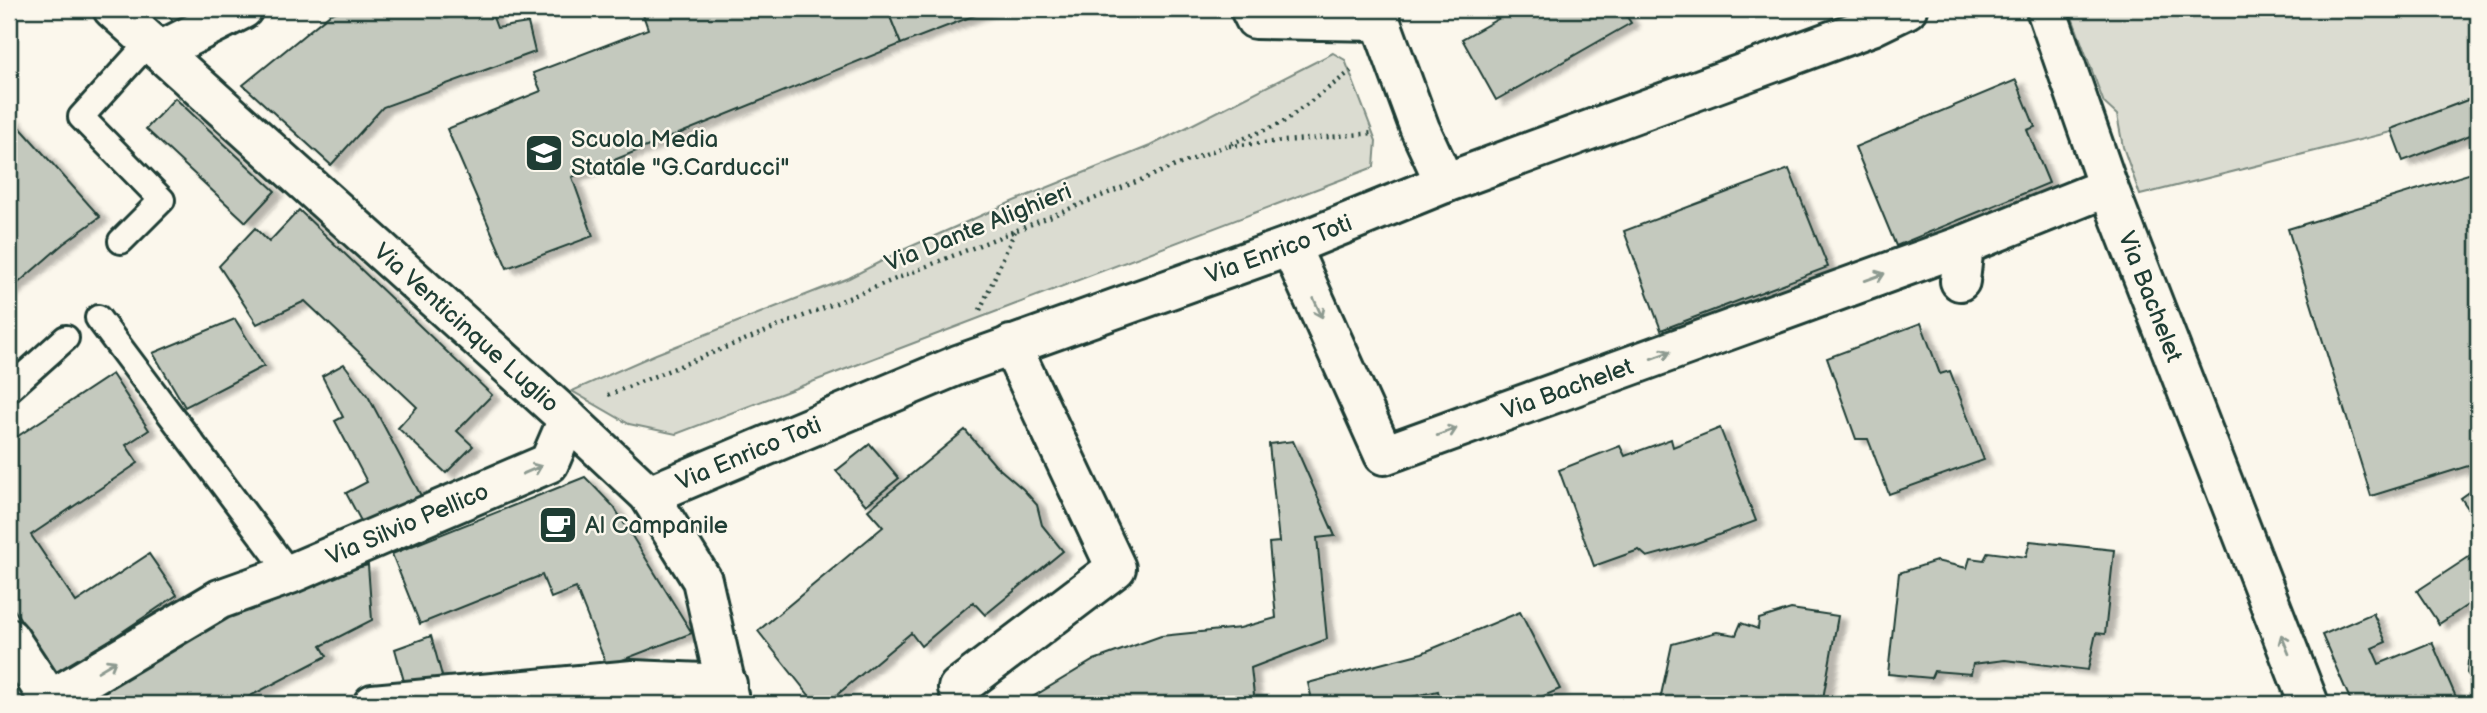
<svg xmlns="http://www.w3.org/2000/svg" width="2487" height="713" viewBox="0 0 2487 713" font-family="'Balsamiq Sans',sans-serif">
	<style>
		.green { fill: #dbdcd1; stroke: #7d8c82; stroke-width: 2 }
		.building { fill: #c4c9be; stroke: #1f3d34; stroke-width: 2; filter: url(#shadow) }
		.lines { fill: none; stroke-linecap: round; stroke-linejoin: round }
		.lane-casing { stroke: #1f3d34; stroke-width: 30 }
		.street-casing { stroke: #1f3d34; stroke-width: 44 }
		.secondary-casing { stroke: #1f3d34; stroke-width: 44 }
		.path { stroke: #1f3d34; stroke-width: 4.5; stroke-dasharray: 2 5; stroke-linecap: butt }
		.lane { stroke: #fbf7ec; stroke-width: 24 }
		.street { stroke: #fbf7ec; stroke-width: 38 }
		.secondary { stroke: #fbf7ec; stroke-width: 38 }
		.oneway { stroke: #8d9a90 }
		.labels { text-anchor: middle; stroke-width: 5; stroke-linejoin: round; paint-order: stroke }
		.poi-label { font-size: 24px; fill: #1f3d34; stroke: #fbf7ec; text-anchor: start }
		.street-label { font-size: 24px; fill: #1f3d34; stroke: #fbf7ec }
	</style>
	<defs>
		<filter id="shadow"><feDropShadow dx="8" dy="4.5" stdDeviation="2" flood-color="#0004"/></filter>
	</defs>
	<rect width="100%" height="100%" fill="#fbf7ec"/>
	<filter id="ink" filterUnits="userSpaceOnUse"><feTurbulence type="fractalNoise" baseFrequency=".0143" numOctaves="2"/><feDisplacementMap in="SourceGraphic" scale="14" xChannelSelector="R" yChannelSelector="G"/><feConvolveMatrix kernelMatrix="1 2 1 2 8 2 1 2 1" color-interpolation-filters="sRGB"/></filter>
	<g filter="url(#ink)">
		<g class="green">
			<polygon points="2069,9 2478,9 2478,96 2391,129 2391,132 2140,195 2123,147 2117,115 2104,103"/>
			<polygon points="1333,53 1345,60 1376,141 1374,167 676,434 629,424 572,391 656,354 849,278 903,250 1014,201 1150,146"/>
		</g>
		<g class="building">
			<polygon points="163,9 195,9 176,25"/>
			<polygon points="345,9 443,9 446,18 472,9 490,9 497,28 528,23 535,52 383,107 331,165 243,85 330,14"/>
			<polygon points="641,9 887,9 901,44 572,177 593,236 507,268 447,129 541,91 533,73 648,29"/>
			<polygon points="887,9 991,9 901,44"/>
			<polygon points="1516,9 1622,9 1631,23 1496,100 1462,39"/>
			<polygon points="2016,80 2035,127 2027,130 2049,183 1896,246 1855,147"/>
			<polygon points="2478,96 2478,132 2403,161 2391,129"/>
			<polygon points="175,98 275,191 246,222 146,129"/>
			<polygon points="9,115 100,217 63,244 9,291"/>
			<polygon points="1789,169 1828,267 1661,330 1624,231"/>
			<polygon points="2478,171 2478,463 2371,496 2288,229"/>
			<polygon points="299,210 492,395 457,431 473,446 446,473 398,428 417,407 305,301 257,324 219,266 255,228 269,242"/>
			<polygon points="235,319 264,366 185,407 153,353"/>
			<polygon points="1921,323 1940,374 1950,371 1984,460 1889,494 1868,439 1856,439 1827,358"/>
			<polygon points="344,364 369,398 426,505 369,536 346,493 367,482 335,421 343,417 322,376"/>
			<polygon points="112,374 149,430 126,445 138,463 31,535 76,602 149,554 177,595 58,675 9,602 9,442"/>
			<polygon points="1720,428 1756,521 1694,544 1647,557 1639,550 1594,566 1559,470 1620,446 1625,456 1671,439 1673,447"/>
			<polygon points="965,430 995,465 1023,489 1037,505 1042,525 1063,551 985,615 973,602 921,646 911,633 826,704 816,704 758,631 883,527 868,510"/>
			<polygon points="1293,441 1335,536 1317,538 1327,639 1251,668 1255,704 1021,704 1094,660 1161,636 1240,628 1276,618 1269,543 1279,542 1269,444"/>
			<polygon points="870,444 899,478 866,505 836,471"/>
			<polygon points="585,477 614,507 692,633 607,666 576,588 551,598 542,575 420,624 392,554"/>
			<polygon points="2478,486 2478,523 2461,498"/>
			<polygon points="2030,541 2114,550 2105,634 2096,633 2088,670 2005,660 1973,664 1971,674 1934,671 1931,678 1888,674 1899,573 1936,561 1967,568 1970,558 1984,560 1988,552 2026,557"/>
			<polygon points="2478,551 2478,598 2439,624 2417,591"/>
			<polygon points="368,565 372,620 321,646 327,656 235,704 93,704 83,684 251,596"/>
			<polygon points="1791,609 1838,616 1822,704 1669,704 1670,700 1660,700 1672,644 1717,632 1736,635 1741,623 1758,629 1759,619"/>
			<polygon points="1520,612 1560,689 1525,704 1441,704 1438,691 1381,704 1313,704 1308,683 1422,653"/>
			<polygon points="2373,613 2386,642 2372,648 2379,664 2432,642 2459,704 2352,704 2322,635"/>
			<polygon points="431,636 444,683 407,692 395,649"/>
			<polygon points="2478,648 2478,689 2467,673 2468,661"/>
		</g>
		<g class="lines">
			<g class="lane-casing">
				<g id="lane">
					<polyline points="121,241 162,200 81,117 150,41"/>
					<polyline points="98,318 290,574"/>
					<polyline points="9,389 66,338"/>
				</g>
			</g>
			<g class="street-casing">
				<g id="street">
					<polyline points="1250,9 1255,19 1381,21"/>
					<polyline points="1376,9 1420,129 1445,183"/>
					<path id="s1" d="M2046,9L2108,187L2309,704"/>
					<polyline points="160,51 243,9"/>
					<path id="s2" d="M1290,246L1384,455L1964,245L2108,187"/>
					<polyline points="1960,281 1964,245"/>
					<path id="s3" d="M9,638L50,700L220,599L290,574L549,463L568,419"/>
					<polyline points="958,688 1116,568 1011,345"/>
					<polyline points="373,704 633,680 727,684"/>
				</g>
			</g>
			<g class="secondary-casing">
				<g id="secondary">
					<path id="s4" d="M113,9L568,419L649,495L702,580L730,704"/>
					<path id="s5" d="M649,495L958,365L1290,246L1445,183L1872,26L1907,9"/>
				</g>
			</g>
			<g class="path">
				<polyline points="1229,146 1374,133"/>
				<polyline points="980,310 1015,231"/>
				<polyline points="608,395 1282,123 1351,71"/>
			</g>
			<use href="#lane" class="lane"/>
			<use href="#street" class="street"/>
			<use href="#secondary" class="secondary"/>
		</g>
		<defs><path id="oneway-shaft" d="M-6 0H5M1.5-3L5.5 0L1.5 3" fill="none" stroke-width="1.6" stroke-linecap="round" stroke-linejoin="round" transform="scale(1.75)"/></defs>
		<g class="oneway">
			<use href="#oneway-shaft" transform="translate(1875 277) rotate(-20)"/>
			<use href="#oneway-shaft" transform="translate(1318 308) rotate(66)"/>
			<use href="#oneway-shaft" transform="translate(1661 355) rotate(-20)"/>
			<use href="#oneway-shaft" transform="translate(1447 432) rotate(-20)"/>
			<use href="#oneway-shaft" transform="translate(532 470) rotate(-23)"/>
			<use href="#oneway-shaft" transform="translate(2285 644) rotate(-112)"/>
			<use href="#oneway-shaft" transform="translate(107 666) rotate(-31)"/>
		</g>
	</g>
	<defs>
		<g id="school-square" transform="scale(2.0125)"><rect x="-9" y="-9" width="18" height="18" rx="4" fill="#1f3d34" stroke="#fbf7ec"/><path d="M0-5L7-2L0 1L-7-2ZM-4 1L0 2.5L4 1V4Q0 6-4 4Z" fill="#fff"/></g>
		<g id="cafe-square" transform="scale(2.0125)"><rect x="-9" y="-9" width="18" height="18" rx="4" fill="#1f3d34" stroke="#fbf7ec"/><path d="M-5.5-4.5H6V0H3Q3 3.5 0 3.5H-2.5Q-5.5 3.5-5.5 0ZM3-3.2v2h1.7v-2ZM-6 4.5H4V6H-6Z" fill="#fff"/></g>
	</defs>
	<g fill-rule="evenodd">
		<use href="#school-square" x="544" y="153"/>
		<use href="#cafe-square" x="558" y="525"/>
	</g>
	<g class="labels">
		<g class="poi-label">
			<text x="571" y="147">Scuola Media<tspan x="571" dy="28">Statale "G.Carducci"</tspan></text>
			<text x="585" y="533">Al Campanile</text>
		</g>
		<g class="street-label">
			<text transform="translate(978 227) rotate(-22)" y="8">Via Dante Alighieri</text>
			<text dy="8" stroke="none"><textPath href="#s5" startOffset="676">Via Enrico Toti</textPath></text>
			<text dy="8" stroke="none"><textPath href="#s1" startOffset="306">Via Bachelet</textPath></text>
			<text dy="8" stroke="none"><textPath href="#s4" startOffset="476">Via Venticinque Luglio</textPath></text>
			<text dy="8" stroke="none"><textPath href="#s2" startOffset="424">Via Bachelet</textPath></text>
			<text dy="8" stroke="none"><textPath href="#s5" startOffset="108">Via Enrico Toti</textPath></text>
			<text dy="8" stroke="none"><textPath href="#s3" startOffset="474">Via Silvio Pellico</textPath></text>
		</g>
	</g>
	<rect width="2487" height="713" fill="none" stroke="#fbf7ec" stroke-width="35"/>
	<rect x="18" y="18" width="2452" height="678" fill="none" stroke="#1f3d34" stroke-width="2.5" filter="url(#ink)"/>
</svg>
